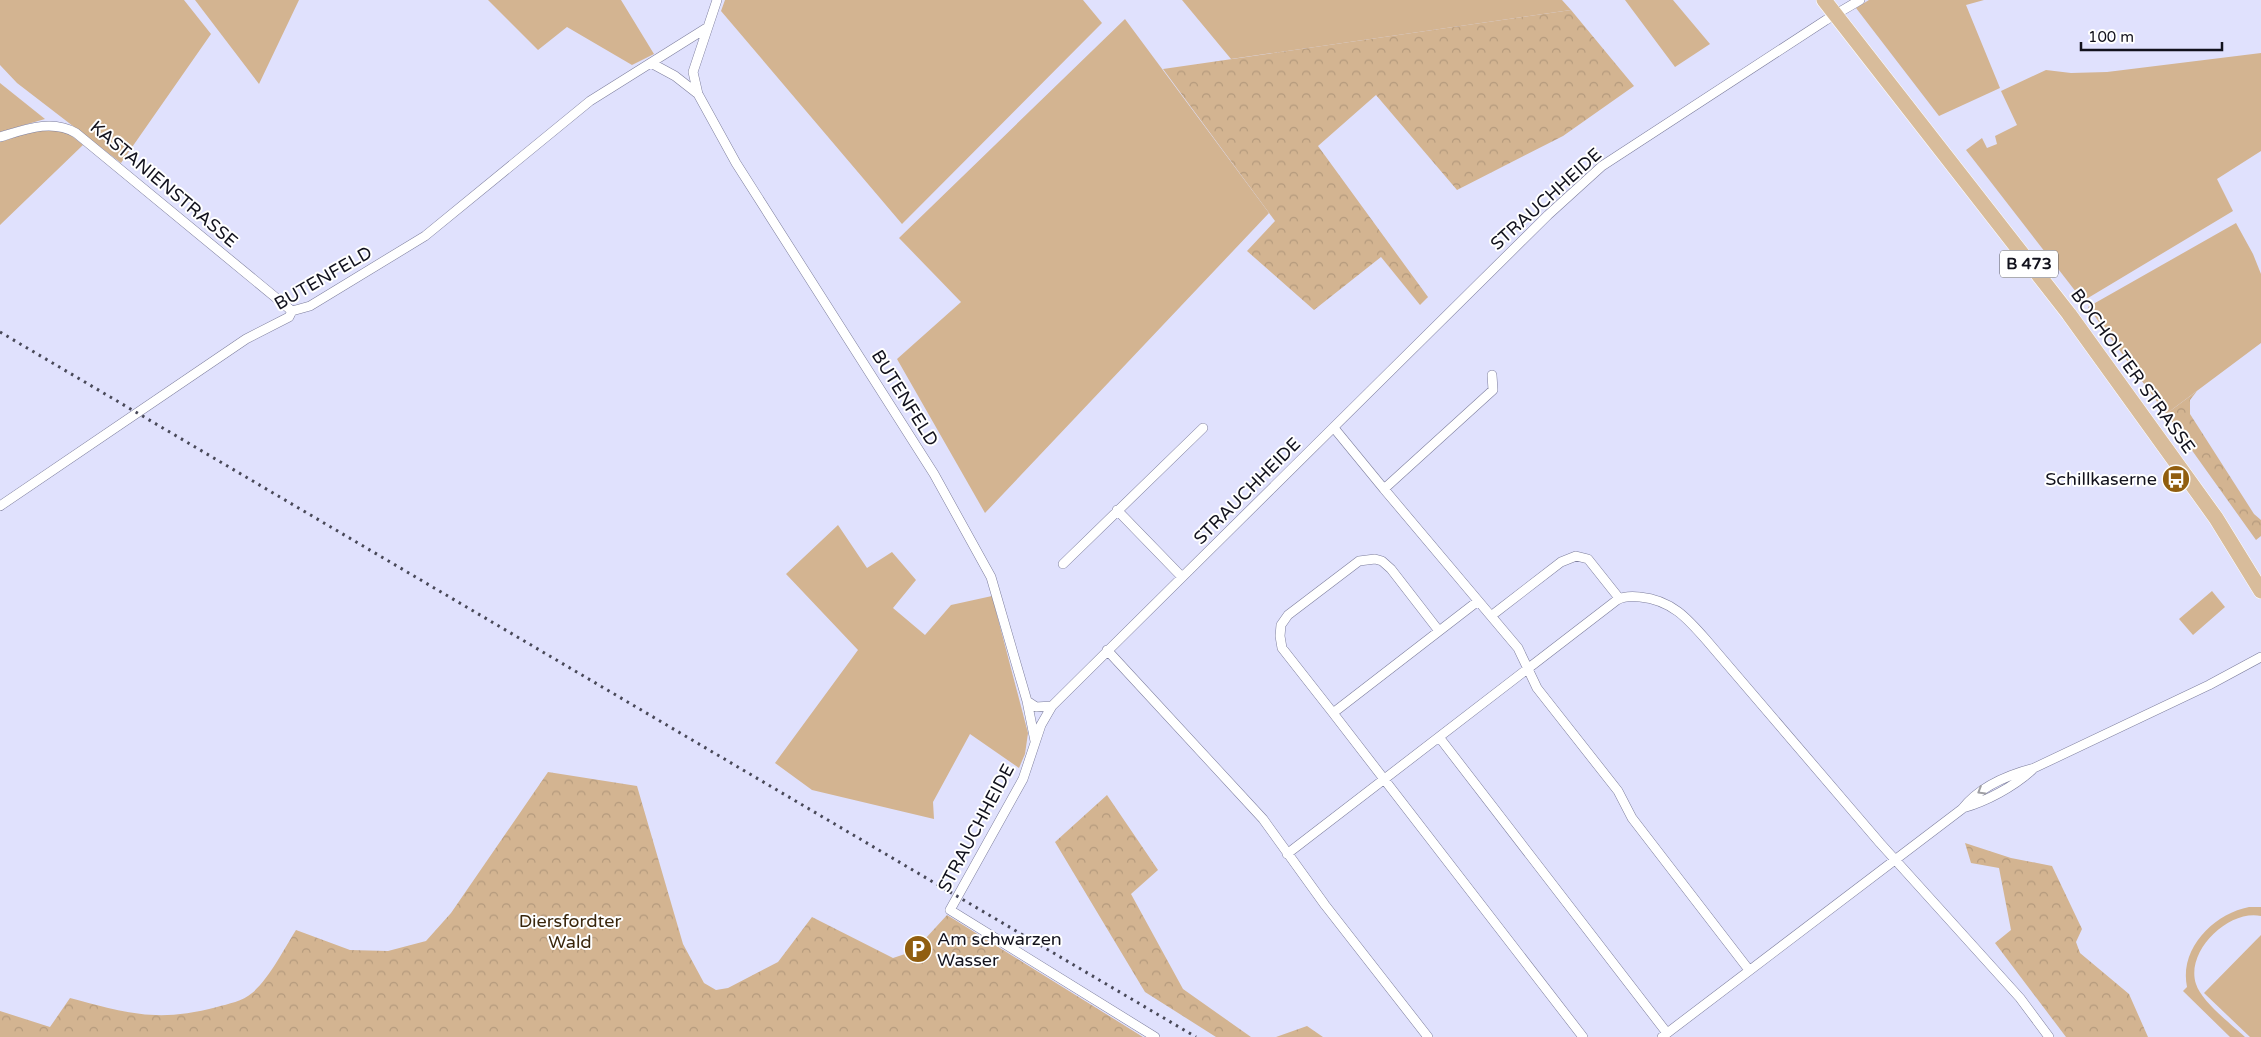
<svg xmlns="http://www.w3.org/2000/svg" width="2261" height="1037" font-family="'Varela Round',sans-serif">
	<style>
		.grass { fill: #d3b491 }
		.forest { fill: url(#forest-crowns) }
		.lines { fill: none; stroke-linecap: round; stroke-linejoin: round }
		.street-casing { stroke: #7d7e9d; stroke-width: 10 }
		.primary-casing { stroke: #fff; stroke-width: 16 }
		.street { stroke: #fff; stroke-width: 9 }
		.primary { stroke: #d8bc9b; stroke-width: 15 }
		.rail { stroke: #484858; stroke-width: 3; stroke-dasharray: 2.5 5; stroke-linecap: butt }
		.oneway { stroke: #a0a0a5 }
		.labels { text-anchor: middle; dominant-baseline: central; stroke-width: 4; stroke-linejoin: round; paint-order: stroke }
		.shield { fill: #fff; stroke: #595961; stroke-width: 1 }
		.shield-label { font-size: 16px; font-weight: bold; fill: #12121d }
		.street-label { font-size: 18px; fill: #12121d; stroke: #fff }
		.poi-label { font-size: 18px; fill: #12121d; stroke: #fff; text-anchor: end }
		.park-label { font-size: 18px; fill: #39260c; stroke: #fff }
	</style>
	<defs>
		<pattern id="forest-crowns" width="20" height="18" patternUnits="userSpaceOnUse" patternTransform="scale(1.25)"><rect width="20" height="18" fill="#d3b491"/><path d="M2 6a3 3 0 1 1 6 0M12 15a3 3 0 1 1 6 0" fill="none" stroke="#b49a7d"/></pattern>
	</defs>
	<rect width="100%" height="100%" fill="#e0e1fd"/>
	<path class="grass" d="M0 0H184L211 34 121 163 17 83 0 65Z
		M195 0H299L259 84Z
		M488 0H621L654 54 632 65 567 27 538 50Z
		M725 0H1083L1102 23 902 224 721 11Z
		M1182 0H1562L1571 10 1231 59Z
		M1625 0H1673L1710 44 1675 67Z
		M1869 0H1984L1966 5 2000 88 1939 116 1856 8Z
		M1125 19 1269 213 985 513 897 359 961 302 899 238Z
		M2261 53V151L2217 179 2233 211 2083 301 1966 150 1982 138 1987 148 1997 144 1995 136 2017 125 2001 91 2046 70 2071 73 2107 72Z
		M0 83 45 119 0 132Z
		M53 129 68 133 83 145 0 225V142L34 131Z
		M2236 223 2253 254 2261 274V343L2166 414 2088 307Z
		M838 525 867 568 892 552 916 580 893 608 925 635 951 605 992 596 1028 733 1025 754 1019 768 970 734 933 802 934 819 812 790 775 763 858 650 786 574Z
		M2212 591 2225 607 2193 635 2179 619Z
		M2249 907H2261V916C2229 909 2185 951 2196 984 2201 1001 2231 1024 2245 1037H2230L2183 991 2187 987C2179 948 2214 914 2249 907Z
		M2261 935V1037H2250L2204 993Z"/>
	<path class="forest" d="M1571 10 1634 86 1563 136 1457 190 1376 95 1318 146 1428 297 1420 305 1381 257 1314 310 1247 251 1275 221 1163 69Z
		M2197 391 2190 400V414L2254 514 2261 520V536L2256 540 2166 414Z
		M548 772 637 786 683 944 704 983 716 990 728 988 778 962 812 917 893 958 914 951 947 915 1143 1037H0V1011L50 1027 70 998C127 1013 157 1023 217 1007 228 1004 243 1001 252 993 269 979 284 949 296 930L350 950 388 951 426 941 451 913Z
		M1107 795 1158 870 1131 894 1183 989 1251 1037H1216L1145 992 1055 842Z
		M1965 843 2011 858 2052 866 2082 929 2076 942 2080 953 2129 994 2148 1037H2066L1995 943 2011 930 1999 868 1971 863Z
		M1307 1026 1323 1037H1276Z"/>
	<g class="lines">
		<defs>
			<path id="street" d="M717 0 693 72 698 94 736 163 934 474 991 577 1027 701 1035 741
				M651 63 675 76 698 94
				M0 137C26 129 52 119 76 133L292 311
				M1334 428 1384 489 1493 390 1492 375
				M1384 489 1491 616
				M0 506 246 339 289 317 292 311 310 306 425 236 590 101 708 27
				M1117 510 1182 577
				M1063 564 1203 428
				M1619 598 1588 559 1576 556 1561 562 1491 616 1518 648 1537 688 1618 791 1632 818 1749 970
				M1478 601 1333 713 1583 1037
				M1107 650 1263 819 1325 905 1428 1037
				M1027 701 1036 707 1052 706
				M1333 713 1282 648 1280 636 1281 625 1288 615 1359 561 1375 559 1382 561 1391 569 1439 631
				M1439 737 1667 1033
				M1963 808C1987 801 2013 787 2032 770
				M1287 854 1617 600C1624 596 1632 596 1640 597 1672 600 1688 619 1708 642L1880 843 2020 998 2049 1037
				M1155 1037 950 910 1023 779 1041 725 1052 706 1548 215 1602 166 1826 20 1860 0
				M1662 1037 1962 809C1979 787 2007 775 2034 768L2209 685 2261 657"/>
			<path id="primary" d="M1824 0 2069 314 2216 518 2261 591"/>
		</defs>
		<use href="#street" class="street-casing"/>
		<use href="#primary" class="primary-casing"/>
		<use href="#street" class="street"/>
		<use href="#primary" class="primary"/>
		<path class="rail" d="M0 332 1196 1037"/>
	</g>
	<defs><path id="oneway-chevron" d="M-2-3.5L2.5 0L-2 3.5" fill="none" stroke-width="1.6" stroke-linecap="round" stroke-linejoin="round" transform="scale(1.25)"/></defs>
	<use class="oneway" href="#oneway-chevron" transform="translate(1981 791) rotate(149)"/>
	<defs>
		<symbol id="bus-disc" viewBox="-11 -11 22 22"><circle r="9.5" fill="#915e0f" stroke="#fff"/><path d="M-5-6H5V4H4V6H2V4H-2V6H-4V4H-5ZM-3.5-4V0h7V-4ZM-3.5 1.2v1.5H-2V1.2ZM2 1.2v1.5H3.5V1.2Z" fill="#fff"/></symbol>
		<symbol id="parking-disc" viewBox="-11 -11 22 22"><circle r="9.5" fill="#915e0f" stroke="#fff"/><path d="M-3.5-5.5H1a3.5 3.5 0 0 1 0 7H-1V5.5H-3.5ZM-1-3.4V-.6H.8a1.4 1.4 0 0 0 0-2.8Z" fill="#fff"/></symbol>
	</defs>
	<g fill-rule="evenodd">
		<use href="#bus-disc" x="2160" y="463" width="32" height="32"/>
		<use href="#parking-disc" x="902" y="933" width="32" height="32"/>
	</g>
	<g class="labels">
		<rect class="shield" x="2000" y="250.5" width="58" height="27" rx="4"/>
		<g class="shield-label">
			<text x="2029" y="264">B 473</text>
		</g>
		<g class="street-label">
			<text transform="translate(164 184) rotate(40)">KASTANIENSTRASSE</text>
			<text transform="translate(1546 199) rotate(-42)">STRAUCHHEIDE</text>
			<text transform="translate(323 278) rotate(-30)">BUTENFELD</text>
			<text transform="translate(2133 371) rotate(54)">BOCHOLTER STRASSE</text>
			<text transform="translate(905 398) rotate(58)">BUTENFELD</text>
			<text transform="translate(1247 491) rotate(-45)">STRAUCHHEIDE</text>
			<text transform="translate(976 828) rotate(-62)">STRAUCHHEIDE</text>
		</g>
		<g class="poi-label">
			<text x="2157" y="479">Schillkaserne</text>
			<text x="937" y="939" text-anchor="start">Am schwarzen<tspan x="937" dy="21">Wasser</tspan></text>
		</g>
		<g class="park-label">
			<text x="570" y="921">Diersfordter<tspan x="570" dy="21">Wald</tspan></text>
		</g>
	</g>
	<path d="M2081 42v8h141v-8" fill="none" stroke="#12121d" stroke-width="2.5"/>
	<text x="2088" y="42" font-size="15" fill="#12121d" stroke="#ffffff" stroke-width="4" paint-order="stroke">100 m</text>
</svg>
